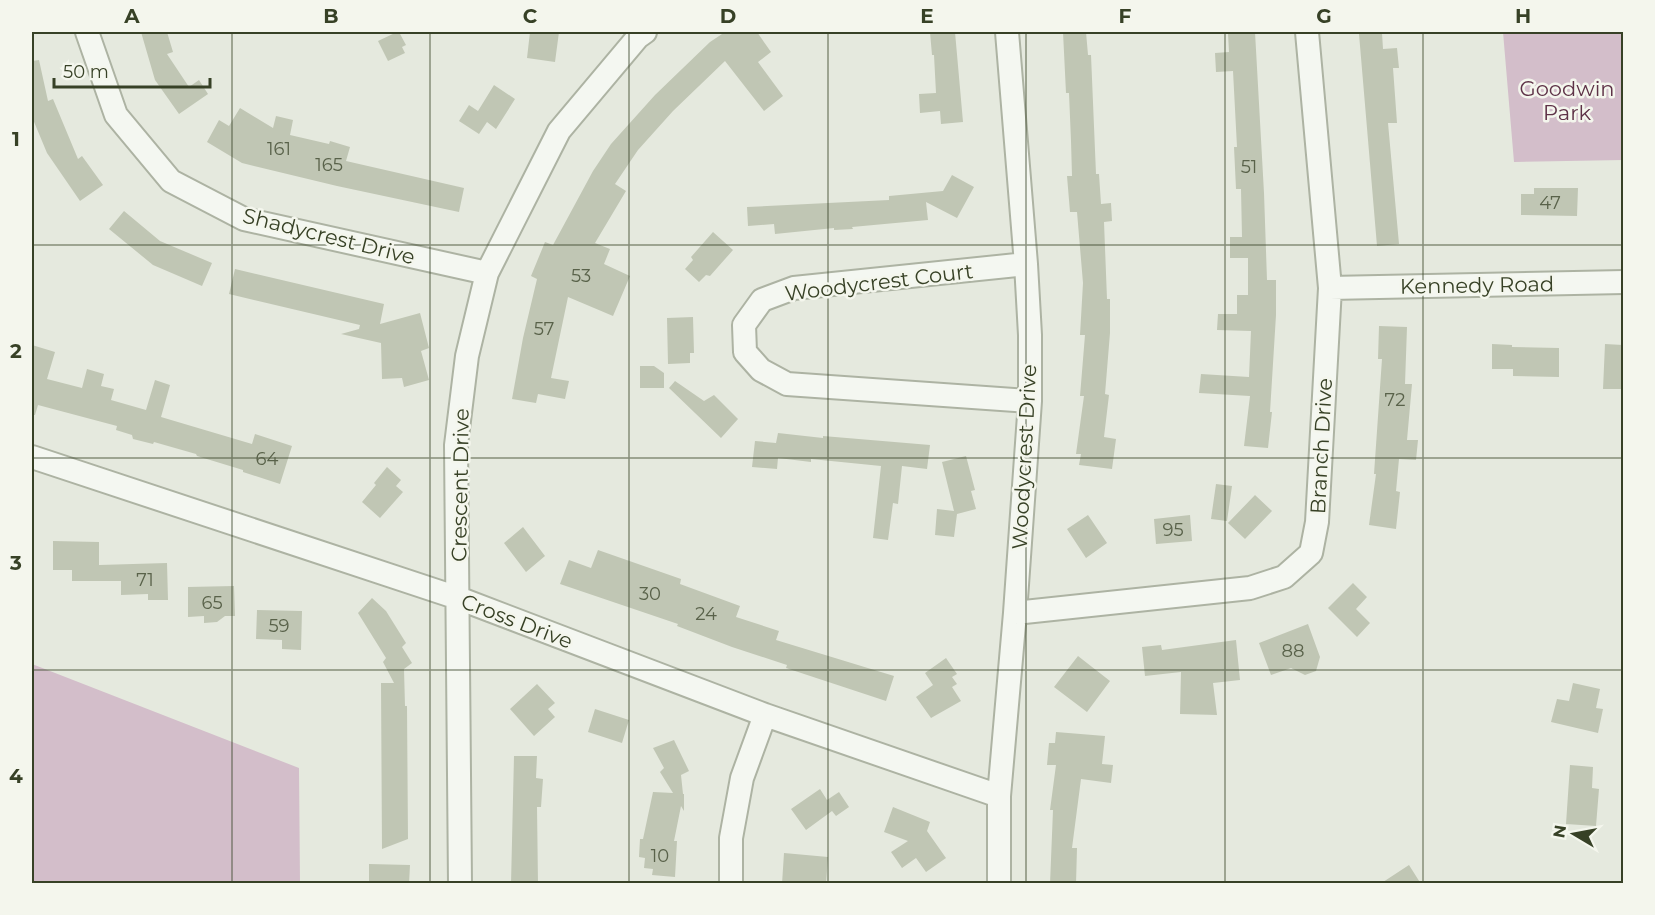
<svg xmlns="http://www.w3.org/2000/svg" width="1655" height="915" font-family="Montserrat,sans-serif">
	<style>
		.green { fill: #d3beca }
		.building { fill: #c0c6b4 }
		.lines { fill: none; stroke-linecap: round; stroke-linejoin: round }
		.minor-casing { stroke: #adb3a3; stroke-width: 26 }
		.minor { stroke: #f4f7f1; stroke-width: 22 }
		.grid { fill: none; stroke: #374126; stroke-width: 1.5; stroke-opacity: 0.55 }
		.labels { text-anchor: middle; dominant-baseline: central; stroke-width: 5; stroke-linejoin: round; paint-order: stroke }
		.number-label { font-size: 18px; fill: #59624a }
		.park-label { font-size: 21px; fill: #5e3247; stroke: #f4f6ed }
		.street-label { font-size: 21px; fill: #374126; stroke: #f4f6ed }
		.neatline { fill: none; stroke: #374126; stroke-width: 2 }
		.grid-label { font-size: 20px; text-anchor: middle; font-weight: bold; fill: #374126 }
	</style>
	<rect width="100%" height="100%" fill="#e5e9de"/>
	<path class="green" d="M1503 32H1623V160L1514 162Z
		M32 664 299 768 300 883H32Z"/>
	<path class="building" d="M141 32H167L173 52 167 54 189 87 199 80 208 94 179 114 155 80Z
		M397 32H399L406 45 402 47 405 53 388 61 378 41Z
		M530 32H559L555 62 527 58Z
		M725 32H757L771 52 758 62 783 96 764 111 725 61 673 111 638 150 615 184 626 191 595 243 610 249 604 264 630 276 613 316 568 297 551 378 569 381 565 399 538 394 536 403 512 399 523 338 537 279 531 276 545 242 553 245 593 171 611 144 655 95 710 42Z
		M930 32H955L963 122 941 124 940 111 920 113 919 94 936 93 934 55H932Z
		M1063 32H1086L1088 55H1091L1096 174H1099L1101 204 1111 203 1112 221 1104 222 1107 299H1110V333L1105 394 1109 395 1104 437 1116 439 1112 469 1079 465 1081 454H1076L1084 396H1080L1085 335H1080L1083 283 1077 212H1070L1067 176H1072L1071 141 1069 93H1066Z
		M1255 32 1264 193 1267 280H1276V315L1270 412H1272L1268 448 1244 446 1250 396 1199 393 1201 374 1249 377 1251 331 1217 330 1218 314H1237V295H1248V258H1230V237H1242L1241 189H1236L1234 147H1237L1233 71 1216 72 1215 53 1229 52 1228 33Z
		M1382 33 1383 49 1397 48 1399 68H1393L1397 123H1388L1399 244 1377 246 1359 34Z
		M39 60 48 101 53 99 78 159 82 156 103 185 80 201 47 153 32 117V61Z
		M494 85 515 99 496 129 487 122 479 134 459 121 469 105 478 111Z
		M240 108 273 128 276 116 293 120 290 135 329 144 330 141 350 147 346 161 464 188 459 212 337 186 242 163 207 142 219 120 229 126Z
		M952 175 974 187 957 218 926 202 928 220 852 227 853 229 834 230V228L775 234 774 224 748 226 747 207 889 200V196L943 191Z
		M1534 188H1578L1577 216 1521 215V194H1534Z
		M124 211 160 241 212 263 202 286 153 265 109 229Z
		M713 232 733 250 710 276 706 275 699 282 685 269 693 260 691 257Z
		M235 269 384 304 380 324 420 313 429 348 421 351 429 380 404 387 402 378 382 379 381 343 341 334 359 329 360 325 229 294Z
		M693 317 694 353H690V363L668 364 667 318Z
		M1379 326 1407 327 1405 384H1412L1407 440H1418L1416 460 1399 459 1396 491 1400 492 1396 529 1369 525 1376 474H1374L1382 359H1378Z
		M1492 344 1512 345V347L1559 348V377L1513 376V369H1492Z
		M1605 344 1623 345V389H1603Z
		M32 345 55 352 47 379 82 388 87 369 104 374 101 386 114 389 111 400 146 410 155 380 170 385 161 417 252 444 255 434 292 446 280 484 243 472V470L197 456 196 454 154 442 153 444 133 439 132 435 116 430 117 426 38 405 35 415H32Z
		M640 366H654L664 373V388H640Z
		M675 381 704 401 714 395 738 419 721 438 669 388Z
		M778 433 823 438V436L930 445 927 469 902 466 898 504 893 503 888 540 873 538 881 466 811 459V462L778 458 777 469 752 467 755 441 776 443Z
		M966 456 975 490 971 491 976 509 957 514 954 537 935 535 937 509 954 511 942 462Z
		M387 467 401 480 396 486 403 492 380 518 362 502 376 485 374 483Z
		M1216 484 1232 486 1227 521 1211 519Z
		M1255 495 1272 511 1245 539 1228 523Z
		M1088 515 1107 543 1086 558 1067 529Z
		M1190 515 1192 541 1156 544 1154 519Z
		M523 527 545 556 526 572 504 543Z
		M53 541 99 542V565L167 563 168 600H148V594L121 595V581H72V570H53Z
		M598 550 681 579 680 584 740 606 736 617 779 631 776 640 894 676 886 701 786 668 787 665 732 647 677 626 678 624 560 584 569 560 591 568Z
		M1353 583 1367 597 1356 609 1370 623 1357 637 1328 608Z
		M234 586 235 616H225L217 622 204 623V616L188 617V587Z
		M372 598 386 611 406 643 402 647 412 663 404 669 405 706H407L408 839 382 849 381 683H394L383 662 386 658 358 613Z
		M257 610 302 611 301 650 282 649V640L256 639Z
		M1308 624 1320 657 1316 671 1305 675 1291 668 1271 675 1259 643Z
		M1236 640 1240 680 1213 683 1217 715 1180 714 1181 672 1145 676 1142 647 1161 645 1162 650Z
		M1078 656 1110 681 1087 712 1054 687Z
		M946 658 957 674 952 677 957 684 952 687 961 701 931 718 916 697 933 685 925 673Z
		M1573 683 1600 689 1596 708 1603 709 1598 733 1551 722 1557 699 1569 701Z
		M537 684 555 703 548 709 555 717 534 736 510 709Z
		M595 709 629 720 622 743 588 732Z
		M1056 732 1105 736 1102 764 1113 765 1111 783 1081 779 1072 848H1077L1076 884H1050L1053 810H1050L1056 765H1047L1049 743H1055Z
		M674 740 689 771 681 775 683 794H684V811L681 806 674 841H677L675 877 652 875 653 869 644 868 645 858 639 857 640 839H643L653 792 673 793 660 772 664 768 653 748Z
		M514 756H537L536 778 543 779 541 807H537L538 884H511Z
		M1570 765 1593 767 1592 788 1599 789 1596 826 1566 824Z
		M820 789 827 800 839 792 849 807 836 816 832 811 806 830 791 809Z
		M893 807 930 822 927 831 946 858 926 872 916 858 902 868 891 852 908 841 884 832Z
		M784 853 828 857 826 884H782Z
		M369 864 410 865 409 884H369Z
		M1409 865 1421 884H1380Z"/>
	<g class="lines">
		<defs>
			<path id="minor" d="M87 32 116 115 171 181 244 219 487 273
				M1026 264 794 288 762 300 744 325 745 352 761 370 787 384 1030 401
				M1330 288 1624 282
				M32 457 458 598 765 715 999 796
				M1015 613 1250 588 1284 577 1311 553 1317 522 1330 288 1307 32
				M460 884 456 445 467 356 487 273 559 131 638 37 645 32
				M731 884V838L742 778 765 715
				M999 884V796L1015 613 1030 401V335L1026 264 1007 32"/>
		</defs>
		<use href="#minor" class="minor-casing"/>
		<use href="#minor" class="minor"/>
	</g>
	<path class="grid" d="M232 32V884M430 32V884M629 32V884M828 32V884M1026 32V884M1225 32V884M1423 32V884M32 245H1624M32 458H1624M32 670H1624"/>
	<g class="labels">
		<g class="number-label">
			<text x="279" y="149">161</text>
			<text x="329" y="165">165</text>
			<text x="1249" y="167">51</text>
			<text x="1550" y="203">47</text>
			<text x="581" y="276">53</text>
			<text x="544" y="329">57</text>
			<text x="1395" y="400">72</text>
			<text x="267" y="459">64</text>
			<text x="1173" y="530">95</text>
			<text x="145" y="580">71</text>
			<text x="650" y="594">30</text>
			<text x="212" y="603">65</text>
			<text x="706" y="614">24</text>
			<text x="279" y="626">59</text>
			<text x="1293" y="651">88</text>
			<text x="660" y="856">10</text>
		</g>
		<g class="park-label">
			<text x="1567" y="88">Goodwin<tspan x="1567" dy="24">Park</tspan></text>
		</g>
		<g class="street-label">
			<text transform="translate(329 236) rotate(14)">Shadycrest Drive</text>
			<text transform="translate(879 282) rotate(-7)">Woodycrest Court</text>
			<text transform="translate(1477 285) rotate(-1)">Kennedy Road</text>
			<text transform="translate(1321 446) rotate(-87)">Branch Drive</text>
			<text transform="translate(1024 457) rotate(-87)">Woodycrest Drive</text>
			<text transform="translate(460 485) rotate(-89)">Crescent Drive</text>
			<text transform="translate(517 621) rotate(21)">Cross Drive</text>
		</g>
	</g>
	<rect width="1655" height="915" fill="none" stroke="#f4f6ed" stroke-width="66"/>
	<g transform="translate(1574 834) rotate(280)" stroke="#f4f6ed" stroke-width="4.5" paint-order="stroke">
	<path d="M0-4.5L10 22L0 15L-10 22Z" fill="#374126"/>
	<text y="-9" font-size="16" font-weight="bold" text-anchor="middle" fill="#374126">N</text>
	</g>
	<path d="M54 78v9h156v-9" fill="none" stroke="#374126" stroke-width="3"/>
	<text x="63" y="78" font-size="18" fill="#374126" stroke="#f4f6ed" stroke-width="4.5" paint-order="stroke">50 m</text>
	<rect x="33" y="33" width="1589" height="849" class="neatline"/>
	<g class="grid-label">
		<text x="132" y="23">A</text>
		<text x="331" y="23">B</text>
		<text x="530" y="23">C</text>
		<text x="728" y="23">D</text>
		<text x="927" y="23">E</text>
		<text x="1125" y="23">F</text>
		<text x="1324" y="23">G</text>
		<text x="1523" y="23">H</text>
		<text x="16" y="146">1</text>
		<text x="16" y="358">2</text>
		<text x="16" y="570">3</text>
		<text x="16" y="783">4</text>
	</g>
</svg>
